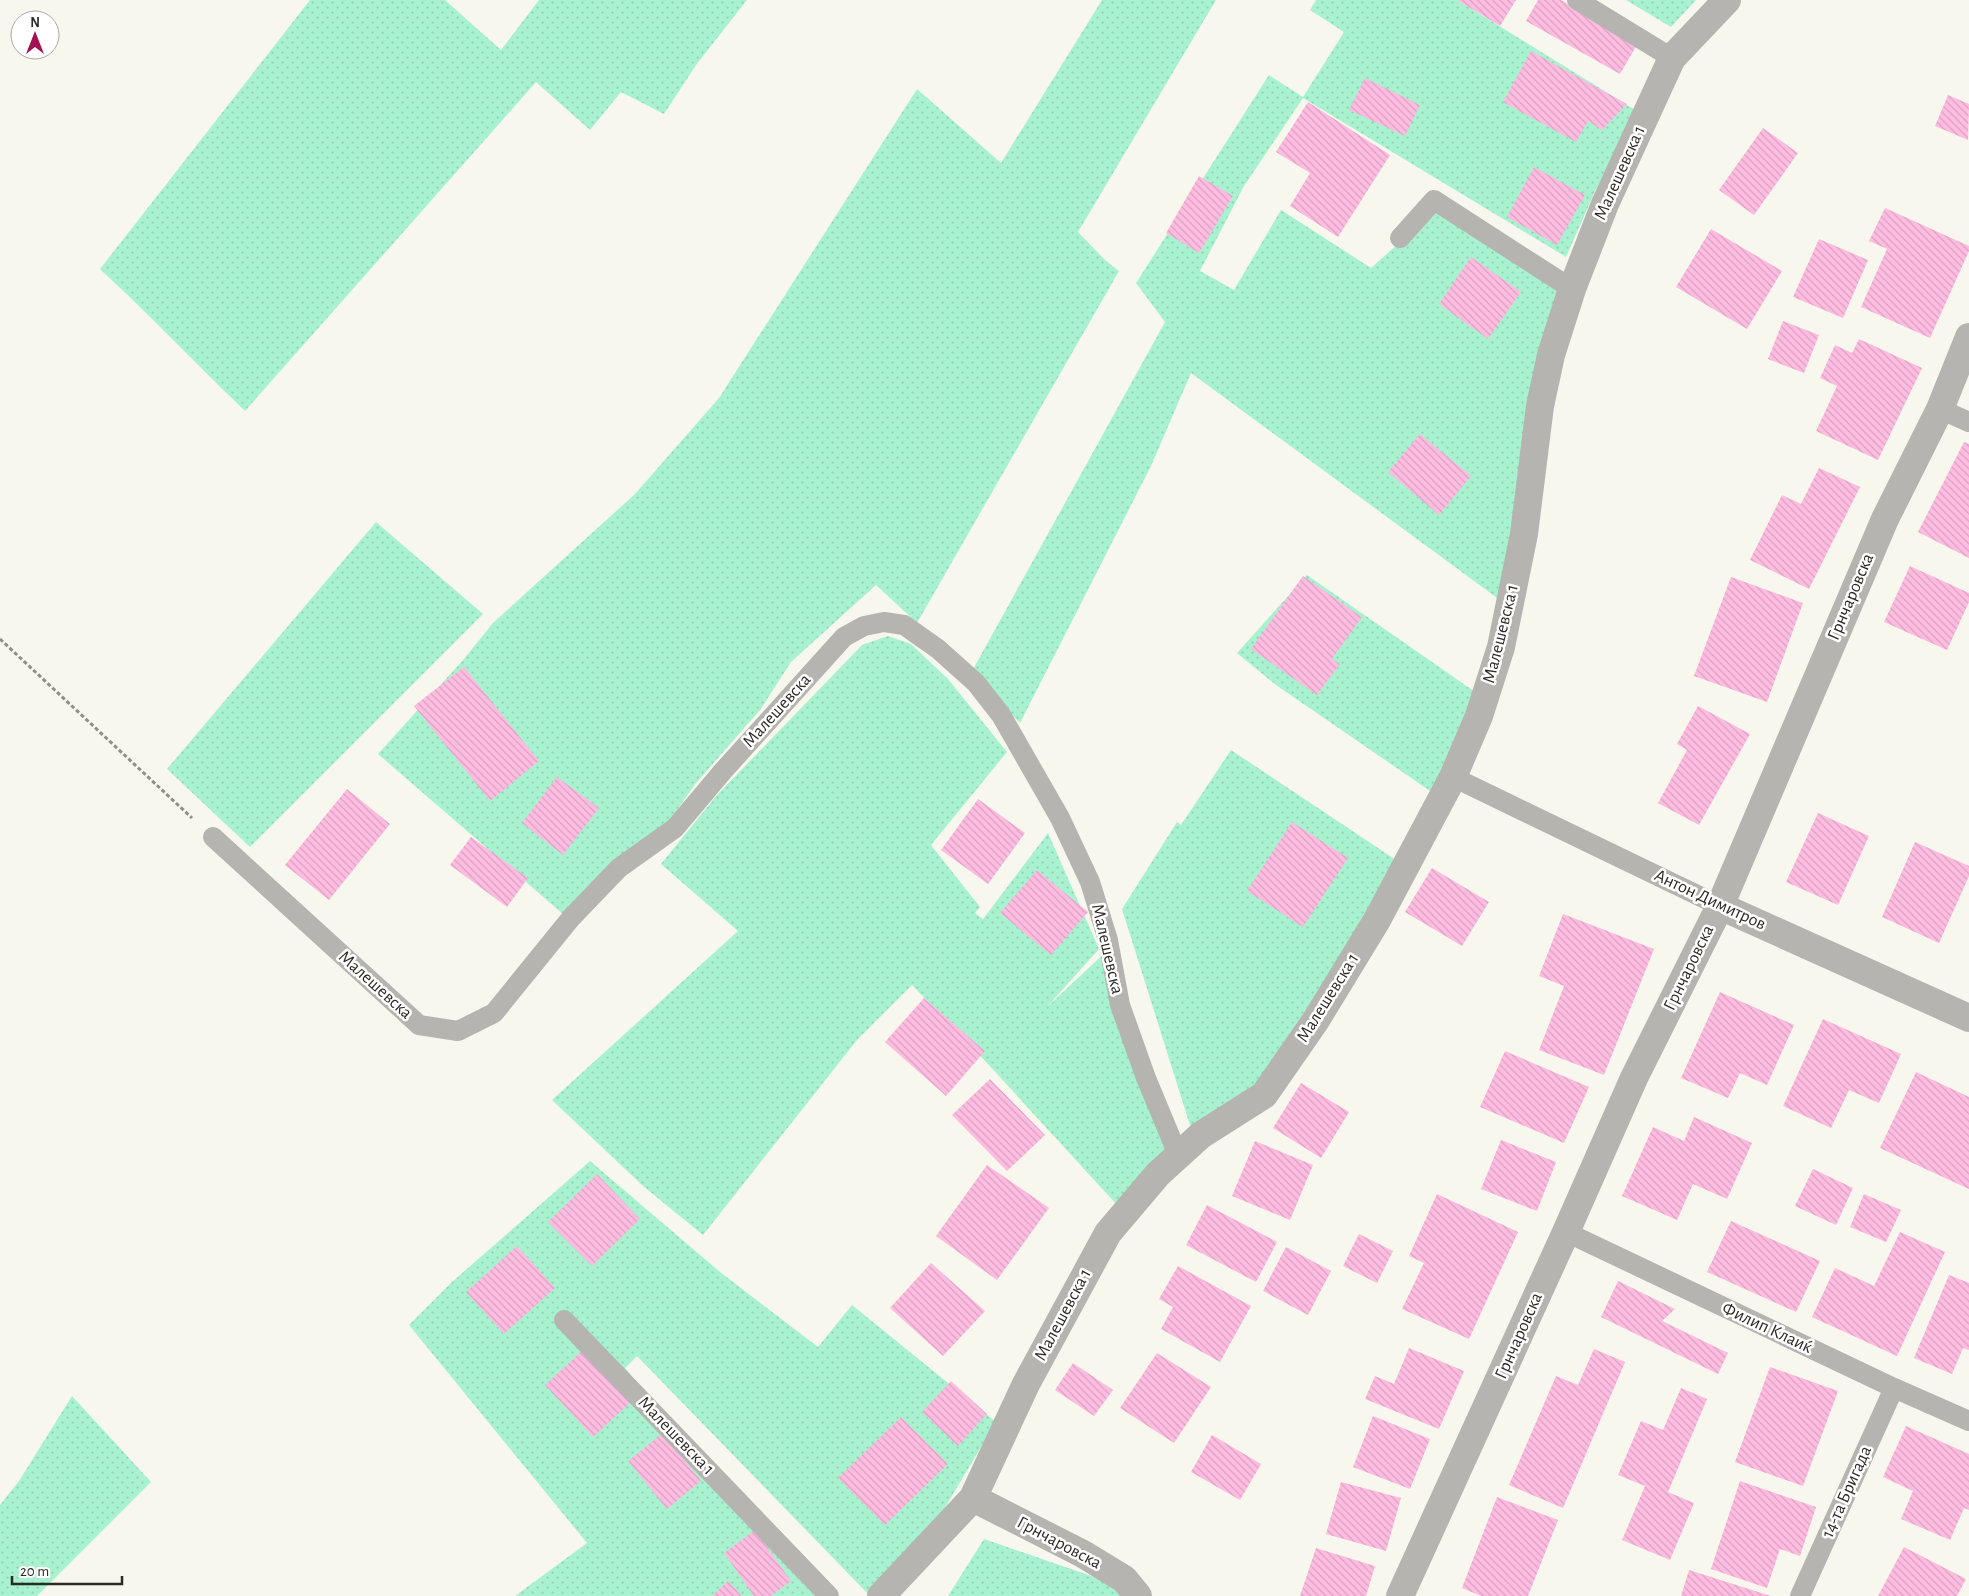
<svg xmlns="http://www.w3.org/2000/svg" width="1969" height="1596" font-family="'Alegreya Sans',sans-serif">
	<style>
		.grass { fill: url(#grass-dots) }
		.building { fill: url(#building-back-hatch) }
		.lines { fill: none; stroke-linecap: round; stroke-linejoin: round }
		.path { stroke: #8f8e88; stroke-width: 3; stroke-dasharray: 4 2.5; stroke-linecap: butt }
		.lane { stroke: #b5b4b1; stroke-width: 20 }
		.street { stroke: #b5b4b1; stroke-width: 28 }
		.labels { text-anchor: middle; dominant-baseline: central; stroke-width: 5; stroke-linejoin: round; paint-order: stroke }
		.street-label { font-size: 18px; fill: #2a2926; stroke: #fff }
	</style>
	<defs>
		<pattern id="grass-dots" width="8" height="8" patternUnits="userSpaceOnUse" patternTransform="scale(1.25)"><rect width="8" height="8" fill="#a9f2cf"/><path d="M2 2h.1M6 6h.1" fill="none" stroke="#92d0b2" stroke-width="1.8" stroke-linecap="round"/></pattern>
		<pattern id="building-back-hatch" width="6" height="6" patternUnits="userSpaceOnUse" patternTransform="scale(1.25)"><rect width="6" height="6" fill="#febce1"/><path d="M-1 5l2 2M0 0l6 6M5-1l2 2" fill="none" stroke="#daa2c1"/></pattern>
	</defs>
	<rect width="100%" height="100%" fill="#f8f7ee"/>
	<path class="grass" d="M310 0H445L501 50 539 0H747L696 65 664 114 621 92 590 130 536 82 245 411C196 364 150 315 100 269Z
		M1102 0H1216L1078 232 1105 260 1119 271 917 623 876 585 791 662 760 710 696 783 650 848 571 921 378 754 463 660 493 623 635 494 719 398 917 89 1001 163Z
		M1316 0H1457L1640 113 1596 189 1566 257 1303 98 1244 186 1200 271 1234 290 1281 210 1371 268 1439 207 1564 283 1504 603 1191 373 1151 466 1020 723 971 673 1165 322 1136 283 1269 75 1303 97 1344 32 1310 10Z
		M1626 0H1696L1671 27Z
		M376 522 483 614 250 847 167 769Z
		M1307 575 1478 694 1433 793 1276 685 1237 653Z
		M888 636 911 644 948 679 1007 752 931 845 980 907 975 913 983 919 1048 833 1099 949 1047 1007 1109 949 1177 1147 1117 1205 987 1063 912 985 857 1040 703 1235 643 1186 552 1100 738 931 661 864 717 795 862 645Z
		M1231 750 1399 862 1334 979 1251 1092 1194 1138 1122 909 1177 822 1181 825Z
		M590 1161 720 1272 818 1347 852 1305 996 1422 919 1551 870 1596 637 1356 625 1368 655 1404 836 1596H515L587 1543 409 1325 452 1282Z
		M72 1396 151 1482 37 1596H0V1505L19 1481Z
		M984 1539 1109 1582 1121 1596H948Z"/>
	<path class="building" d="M1457 0H1516L1500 26Z
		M1538 0H1561L1638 43 1620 74 1526 21Z
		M1531 51 1627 104 1602 130 1588 121 1576 142 1503 102Z
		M1365 78 1420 105 1405 136 1349 110Z
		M1948 95 1969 104 1968 140 1935 126Z
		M1308 102 1390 155 1338 237 1290 206 1310 173 1276 152Z
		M1763 128 1798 153 1754 215 1719 190Z
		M1534 167 1585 195 1557 245 1507 217Z
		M1199 176 1233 196 1199 253 1166 233Z
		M1885 208 1969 246V251L1930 338 1861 307 1887 249 1869 241Z
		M1711 229 1782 271 1747 329 1676 287Z
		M1819 239 1868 260 1843 318 1793 297Z
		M1471 257 1521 292 1488 339 1439 304Z
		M1783 321 1819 335 1804 373 1768 359Z
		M1859 339 1922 368 1878 460 1816 431 1837 386 1820 378 1835 345 1852 353Z
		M1420 434 1471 476 1439 515 1388 472Z
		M1964 442 1969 444V558L1918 532Z
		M1819 468 1860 487 1809 589 1750 560 1782 495 1801 504Z
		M1910 566 1969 593V602L1947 650 1884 622Z
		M1303 576 1362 617 1332 659 1340 664 1317 695 1251 649Z
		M1731 577 1803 603 1767 702 1694 676Z
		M464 667 539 761 490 801 414 706Z
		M1698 706 1750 734 1699 825 1658 803 1687 750 1677 744Z
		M557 777 599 808 563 855 522 823Z
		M347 789 390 824 329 900 285 865Z
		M978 799 1025 833 988 884 941 850Z
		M1818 813 1869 836 1838 905 1786 882Z
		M1292 822 1348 858 1303 927 1247 891Z
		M471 837 528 878 507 907 450 865Z
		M1915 842 1969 866V876L1939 943 1882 917Z
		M1432 868 1489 902 1462 946 1405 912Z
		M1037 870 1088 912 1051 955 1000 913Z
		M1563 914 1654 949 1604 1075 1539 1050 1564 986 1539 976Z
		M1720 992 1794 1025 1767 1085 1740 1073 1728 1098 1681 1078Z
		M924 998 985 1051 946 1096 885 1042Z
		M1823 1019 1901 1054 1879 1103 1849 1090 1831 1128 1783 1106Z
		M1505 1051 1589 1087 1564 1143 1480 1107Z
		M1916 1072 1969 1097V1189L1880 1148Z
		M990 1079 1045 1135 1007 1171 952 1115Z
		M1301 1083 1349 1112 1321 1158 1273 1128Z
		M1694 1117 1752 1143 1727 1199 1693 1184 1677 1220 1622 1196 1653 1127 1684 1141Z
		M1501 1140 1556 1162 1537 1211 1481 1189Z
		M1255 1141 1313 1165 1290 1220 1232 1196Z
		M987 1165 1049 1208 997 1280 936 1236Z
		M1813 1169 1853 1188 1836 1225 1795 1206Z
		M597 1174 640 1219 592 1266 548 1222Z
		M1437 1194 1518 1232 1469 1339 1402 1309 1424 1263 1409 1256Z
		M1864 1194 1901 1210 1886 1242 1850 1227Z
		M1207 1205 1277 1242 1256 1282 1186 1245Z
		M1731 1221 1820 1261 1796 1312 1707 1272Z
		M1900 1232 1945 1252 1897 1356 1812 1317 1835 1268 1874 1286Z
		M1359 1234 1393 1251 1377 1283 1343 1266Z
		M517 1246 555 1288 504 1334 466 1292Z
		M1286 1247 1331 1271 1308 1315 1263 1291Z
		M931 1263 985 1311 943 1356 890 1308Z
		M1178 1266 1251 1306 1220 1362 1161 1329 1173 1307 1159 1299Z
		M1949 1275 1969 1283V1350L1963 1348 1952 1374 1914 1358Z
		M1618 1281 1675 1309 1662 1321 1728 1353 1718 1374 1601 1317Z
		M1409 1348 1464 1371 1439 1429 1365 1399 1375 1376 1394 1384Z
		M1594 1349 1625 1362 1563 1508 1509 1485 1556 1376 1578 1385Z
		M583 1350 631 1402 593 1437 545 1385Z
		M1157 1353 1211 1387 1174 1443 1120 1408Z
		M1073 1363 1113 1390 1094 1416 1055 1390Z
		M1770 1367 1838 1391 1803 1486 1735 1462Z
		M951 1381 987 1414 958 1446 922 1412Z
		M1681 1388 1707 1399 1668 1492 1694 1503 1670 1560 1622 1540 1645 1486 1618 1475 1641 1421 1663 1430Z
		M1373 1416 1430 1439 1410 1489 1353 1467Z
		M901 1417 948 1464 885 1525 838 1478Z
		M1906 1426 1969 1454V1510L1964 1508 1950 1540 1901 1519 1913 1491 1883 1477Z
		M663 1433 701 1481 667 1509 628 1461Z
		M1212 1435 1261 1464 1240 1500 1191 1472Z
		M1740 1481 1816 1507 1800 1556 1780 1549 1767 1588 1711 1569Z
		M1341 1482 1401 1498 1386 1551 1326 1534Z
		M1497 1497 1558 1520 1528 1596H1481L1462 1588Z
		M755 1530 791 1581 771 1596H754L724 1553Z
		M1904 1547 1966 1579 1957 1596H1878Z
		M1316 1548 1375 1566 1366 1596H1300Z
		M1689 1570 1771 1596H1681Z
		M728 1581 742 1596H712Z"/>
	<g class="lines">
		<path class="path" d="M0 639 192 818"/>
		<path class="lane" d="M1577 0 1672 58
			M1400 238 1434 200 1572 289
			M1940 409 1969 422
			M1453 777 1720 906
			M213 837 419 1025 458 1031 494 1013 571 918 619 868 675 828 723 771 844 637 864 626 884 622 904 625 938 649 976 683 1001 715 1060 818 1090 882 1108 940 1120 1005 1146 1078 1178 1155
			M1566 1232 1894 1388 1969 1421
			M564 1320 829 1596
			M1800 1596 1894 1388"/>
		<path class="street" d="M1720 906 1969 1018
			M973 1498 1083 1554 1124 1579 1138 1596
			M881 1596 973 1498 1026 1384 1108 1233 1158 1174 1201 1135 1264 1095 1316 1020 1377 920 1453 777 1479 716 1501 647 1524 534 1540 406 1551 355 1572 289 1605 204 1672 58 1727 0
			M1400 1596 1566 1232 1634 1078 1720 906 1885 519 1940 409 1969 337"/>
	</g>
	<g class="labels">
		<g class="street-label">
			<text transform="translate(1620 173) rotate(-66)">Малешевска 1</text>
			<text transform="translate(1851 597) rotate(-67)">Грнчаровска</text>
			<text transform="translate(1501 634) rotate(-76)">Малешевска 1</text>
			<text transform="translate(777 711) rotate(-48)">Малешевска</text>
			<text transform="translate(1710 900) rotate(25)">Антон Димитров</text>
			<text transform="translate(1107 949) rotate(77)">Малешевска</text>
			<text transform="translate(1689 968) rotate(-64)">Грнчаровска</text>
			<text transform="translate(375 985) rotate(42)">Малешевска</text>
			<text transform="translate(1328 998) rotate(-58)">Малешевска 1</text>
			<text transform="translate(1063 1315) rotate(-62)">Малешевска 1</text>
			<text transform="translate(1767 1328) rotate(25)">Филип Клаиќ</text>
			<text transform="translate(1519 1336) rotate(-66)">Грнчаровска</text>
			<text transform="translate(676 1436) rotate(46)">Малешевска 1</text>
			<text transform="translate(1847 1492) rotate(-66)">14-та Бригада</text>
			<text transform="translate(1059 1543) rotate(28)">Грнчаровска</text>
		</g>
	</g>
	<g transform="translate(35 35)"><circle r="24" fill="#ffffff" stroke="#aaa9a8"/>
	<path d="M0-4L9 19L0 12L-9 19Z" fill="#a41150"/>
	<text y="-8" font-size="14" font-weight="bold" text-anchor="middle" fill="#2a2926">N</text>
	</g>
	<path d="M12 1576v8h110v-8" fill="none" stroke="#2a2926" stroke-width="2.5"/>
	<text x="20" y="1576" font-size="15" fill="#2a2926" stroke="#ffffff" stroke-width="4" paint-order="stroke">20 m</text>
</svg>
